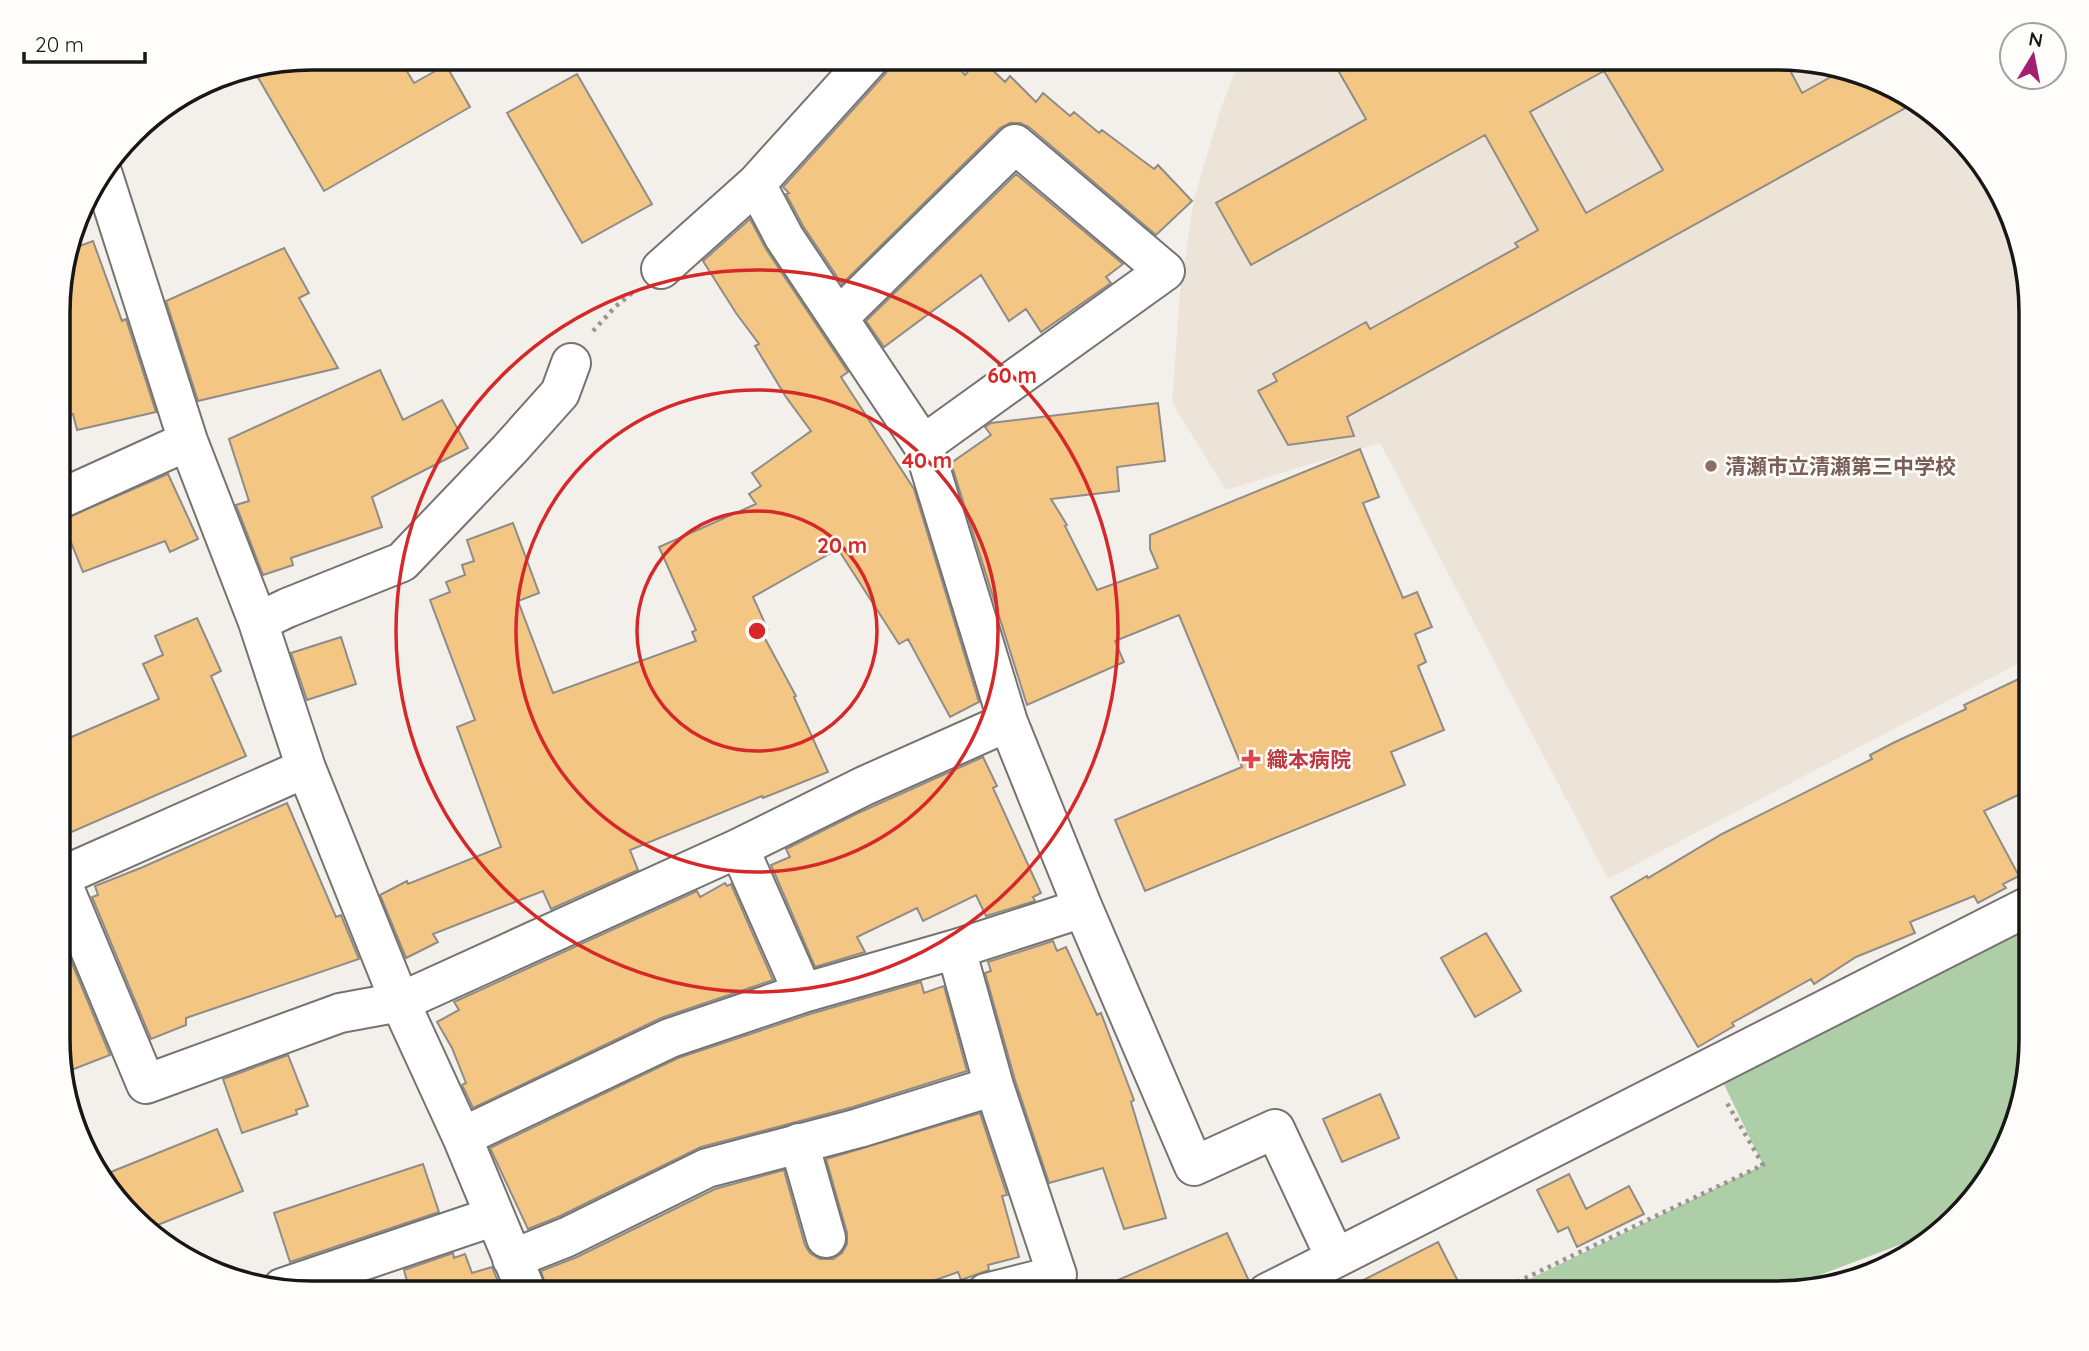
<svg xmlns="http://www.w3.org/2000/svg" width="2089" height="1351" font-family="Quicksand,'Noto Sans JP',sans-serif">
	<style>
		.built { fill: #ece4d9 }
		.green { fill: #aecea8 }
		.building { fill: #f3c683; stroke: #8f8c88; stroke-width: 2; fill-rule: evenodd }
		.lines { fill: none; stroke-linecap: round; stroke-linejoin: round }
		.minor-casing { stroke: #767370; stroke-width: 42 }
		.path { stroke: #989693; stroke-width: 4.5; stroke-dasharray: 3.5 5; stroke-linecap: butt }
		.minor { stroke: #fff; stroke-width: 38 }
		.ring { fill: none; stroke: #d62828; stroke-width: 3.5 }
		.education-dot { fill: #8d6e63; stroke: #fffdfc; stroke-width: 2.5 }
		.health-dot { fill: #e0444e; stroke: #fffdfc; stroke-width: 2.5 }
		.labels { text-anchor: middle; dominant-baseline: central; stroke-width: 5; stroke-linejoin: round; paint-order: stroke }
		.education-label { font-size: 21px; font-weight: bold; fill: #785e54; stroke: #fffdfc; text-anchor: start }
		.health-label { font-size: 21px; font-weight: bold; fill: #be3a42; stroke: #fffdfc; text-anchor: start }
		.rim { fill: none; stroke: #181716; stroke-width: 3.5 }
		.centre { fill: #d62828; stroke: #fffdfc; stroke-width: 3.5 }
		.ring-label { font-size: 21px; text-anchor: middle; font-weight: bold; fill: #d62828; stroke: #fffdfc; stroke-width: 5; stroke-linejoin: round; paint-order: stroke }
	</style>
	<rect width="100%" height="100%" fill="#f3f0ec"/>
	<path class="built" d="M1240 58H1777L1858 71 1918 101 1979 166 2004 208 2031 296V657L1608 879 1380 443 1226 490 1172 403 1180 293 1194 199 1221 108Z"/>
	<path class="green" d="M2031 917V1055L2018 1120 1988 1180 1931 1233 1772 1293H1501L1763 1165 1717 1070Z"/>
	<path class="building" d="M312 58H399L414 83 446 65 470 107 324 191 253 69Z
		M891 58H950L965 75 980 58 1005 82 1010 76 1036 102 1043 93 1070 116 1074 112 1099 133 1102 130 1154 169 1158 165 1192 201 1156 235 1029 127 1020 123H1010L1000 128 842 284 803 226 786 194 789 193 783 187 886 73Z
		M1331 58H1777L1784 59 1802 93 1845 69 1858 71 1918 101 1347 417 1354 436 1288 445 1258 391 1277 381 1273 374 1366 322 1370 329 1518 247 1515 243 1538 230 1485 135 1251 265 1216 203 1366 119ZM1604 71 1663 170 1586 213 1530 112Z
		M577 74 652 204 582 243 507 113Z
		M1016 174 1123 264 1106 277 1111 283 1041 332 1026 309 1009 321 981 275 884 347 866 321Z
		M750 219 766 249 848 372 841 377 914 489 979 702 950 717 908 639 899 644 838 549 753 597 768 630 762 633 796 696 794 697 828 772 763 798 762 796 630 850 638 870 551 909 543 891 433 934 438 942 406 958 380 895 407 881 408 884 501 847 457 727 475 720 430 600 450 592 446 582 465 575 462 565 474 561 467 540 513 523 539 593 518 601 553 693 696 641 692 632 696 630 659 547 756 504 749 494 761 486 752 473 811 431 786 397 755 346 759 344 736 313 703 261Z
		M93 241 122 321 126 319 156 412 77 430 73 414 60 417V279L69 250Z
		M284 248 309 293 299 298 338 368 198 401 166 301Z
		M380 370 403 420 442 400 468 448 372 497 382 527 291 558 293 565 263 575 236 505 249 501 229 439Z
		M1158 403 1165 461 1117 467 1119 491 1051 499 1067 525 1065 526 1097 590 1158 568 1150 549V535L1360 449 1379 497 1363 503 1374 530 1403 598 1417 592 1432 627 1415 634 1426 662 1418 666 1444 730 1391 752 1405 785 1145 891 1115 820 1242 767 1179 615 1115 641 1124 662 1027 705 951 463 991 435 985 427 991 423Z
		M168 474 198 539 170 552 165 541 83 572 62 520Z
		M197 618 221 671 211 676 246 756 60 837V742L159 699 143 664 163 655 155 636Z
		M341 637 356 684 307 700 291 653Z
		M2031 673V789L1984 811 2019 876 2003 884 2006 888 1978 903 1974 896 1910 922 1915 933 1856 957 1814 984 1811 979 1732 1023 1734 1026 1698 1047 1611 897 1647 876 1648 878 1722 834 1872 759 1870 755 1893 743 1966 709 1964 705Z
		M983 757 997 786 993 788 1041 893 1033 897 1035 901 986 916 976 895 923 921 917 908 857 937 865 952 815 967 771 865 790 857 786 849 856 814Z
		M287 803 336 917 341 915 359 959 186 1018V1025L151 1039 92 897 98 895 95 886 143 867Z
		M725 883 727 886 731 884 773 980 661 1018 473 1108 462 1085 466 1083 452 1048 437 1022 459 1010 454 1002 697 891 700 897Z
		M1486 933 1521 991 1475 1017 1441 958Z
		M1053 941 1057 951 1066 947 1097 1015 1101 1013 1134 1100 1131 1102 1166 1218 1124 1229 1103 1168 1049 1183 1015 1080 985 973 991 971 988 962Z
		M69 956 110 1055 61 1074 60 960Z
		M921 982 924 993 944 986 967 1071 853 1107 701 1147 558 1217 528 1229 490 1148 678 1058 810 1014Z
		M288 1055 308 1106 296 1110 297 1114 242 1133 223 1079Z
		M1380 1094 1399 1138 1342 1162 1323 1119Z
		M980 1113 1007 1195 1002 1196 1019 1257 988 1265 989 1270 961 1280 958 1272 899 1293H548L541 1271 577 1257 715 1189 784 1170 805 1245 810 1253 820 1259H833L842 1253 847 1244V1233L826 1159Z
		M217 1129 243 1191 150 1228 101 1176Z
		M423 1164 439 1212 290 1262 274 1213Z
		M1569 1174 1586 1209 1629 1186 1644 1214 1577 1247 1568 1227 1558 1232 1537 1190Z
		M1227 1233 1249 1281 1245 1293H1088Z
		M1438 1242 1464 1293H1338Z
		M453 1253 454 1258 465 1254 472 1273 492 1267 503 1293H410L404 1270Z"/>
	<g class="lines">
		<defs>
			<path id="minor" d="M103 175 188 441 258 622 306 768 400 1002 462 1137 527 1293
				M756 184 784 237 923 445 1008 722 1083 908 1194 1166 1275 1129 1335 1257
				M661 269 756 184 870 58
				M838 318 1015 144 1165 271 923 445
				M60 499 188 441
				M258 622 287 608 402 562 509 450 560 393 571 363
				M739 848 803 993
				M60 877 306 768
				M60 878 146 1084 340 1013 400 1002 739 848 864 786 1008 722
				M956 949 994 1086 1057 1275 986 1293
				M462 1137 670 1038 803 993 956 949 1083 908
				M799 1143 826 1238
				M512 1259 567 1237 707 1168 859 1128 994 1086
				M282 1288 495 1216
				M1267 1293 2031 905"/>
		</defs>
		<use href="#minor" class="minor-casing"/>
		<path class="path" d="M593 331 615 307 632 293
			M1494 1293 1763 1165 1727 1103"/>
		<use href="#minor" class="minor"/>
	</g>
	<g class="ring">
		<circle cx="757" cy="631" r="120"/>
		<circle cx="757" cy="631" r="241"/>
		<circle cx="757" cy="631" r="361"/>
	</g>
	<circle class="education-dot" cx="1711" cy="466" r="7"/>
	<path class="health-dot" d="M1247.5 748.5h7v7h7v7h-7v7h-7v-7h-7v-7h7z"/>
	<g class="labels">
		<g class="education-label">
			<text x="1725" y="466">清瀬市立清瀬第三中学校</text>
		</g>
		<g class="health-label">
			<text x="1267" y="759">織本病院</text>
		</g>
	</g>
	<path d="M0 0H2089V1351H0ZM312 70H1777A242 242 0 0 1 2019 312V1039A242 242 0 0 1 1777 1281H312A242 242 0 0 1 70 1039V312A242 242 0 0 1 312 70Z" fill="#fffdfc" fill-rule="evenodd"/>
	<path class="rim" d="M312 70H1777A242 242 0 0 1 2019 312V1039A242 242 0 0 1 1777 1281H312A242 242 0 0 1 70 1039V312A242 242 0 0 1 312 70Z"/>
	<circle cx="757" cy="631" r="10" class="centre"/>
	<g class="ring-label">
		<text x="1012" y="383">60 m</text>
		<text x="927" y="468">40 m</text>
		<text x="842" y="553">20 m</text>
	</g>
	<g transform="translate(2033 56) rotate(10)"><circle r="33" fill="#fffdfc" stroke="#a3a1a0" stroke-width="2"/>
	<path d="M0-5L12 26L0 18L-12 26Z" fill="#a4206e"/>
	<text y="-10" font-size="19" font-weight="bold" text-anchor="middle" fill="#181716">N</text>
	</g>
	<path d="M24 52v10h121v-10" fill="none" stroke="#181716" stroke-width="3.5"/>
	<text x="35" y="52" font-size="21" fill="#181716" stroke="#fffdfc" stroke-width="5" paint-order="stroke">20 m</text>
</svg>
